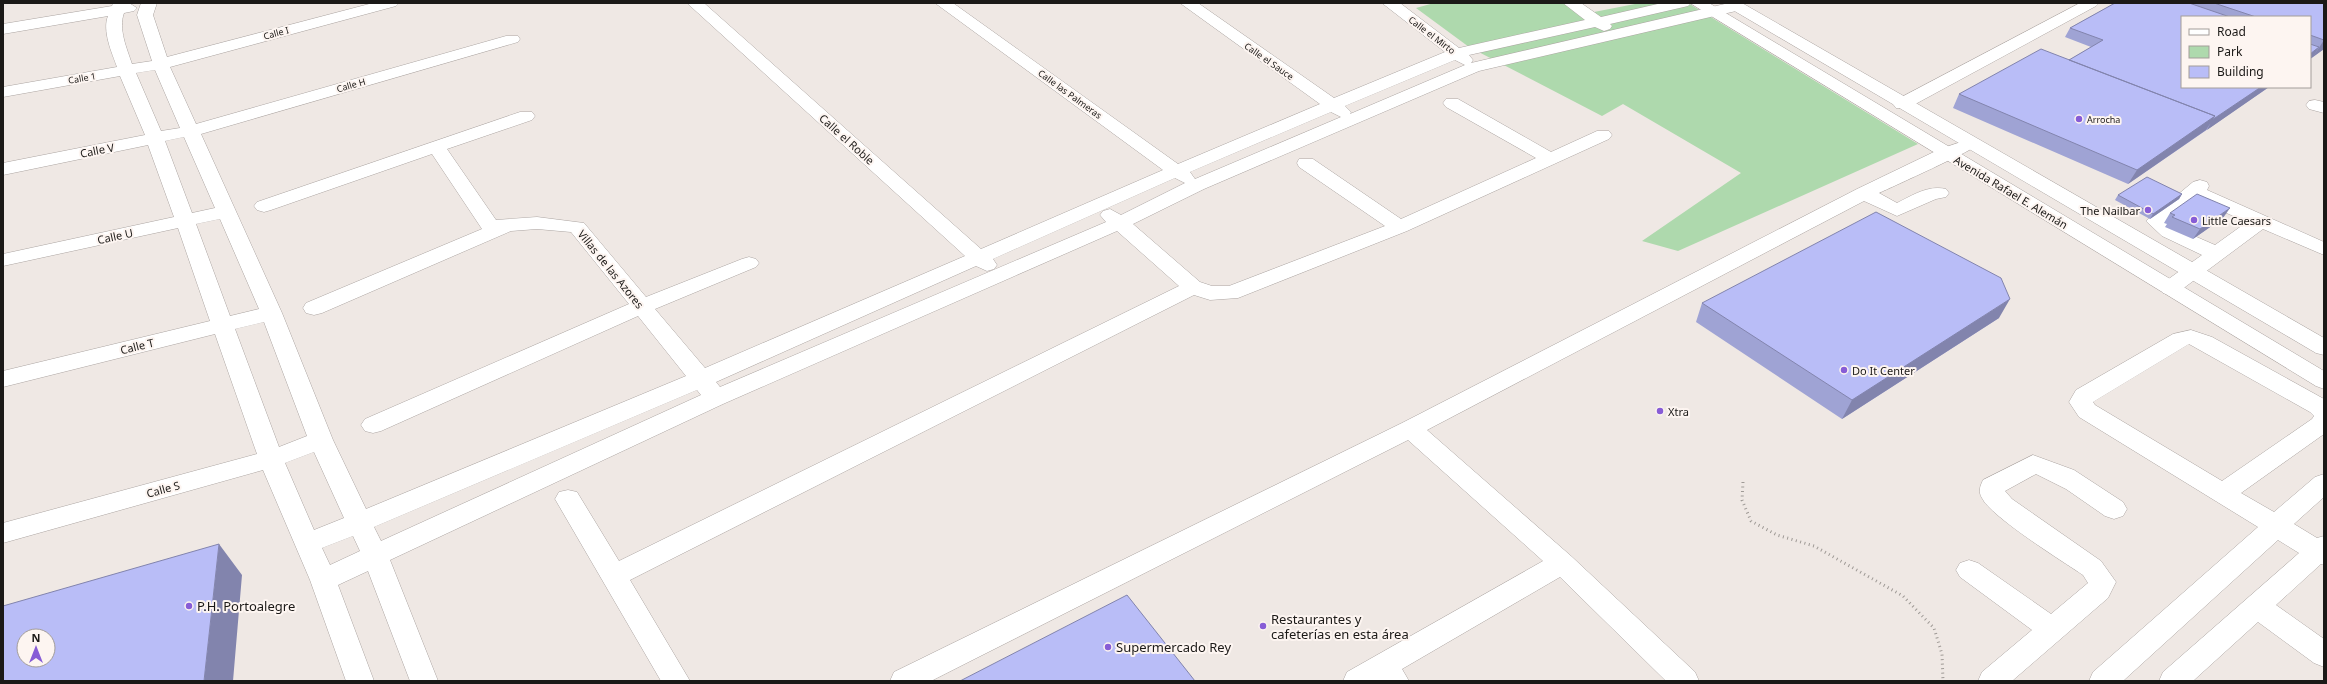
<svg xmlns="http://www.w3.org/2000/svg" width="2327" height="684" font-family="'Noto Sans',sans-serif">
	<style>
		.green { fill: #aed9ad }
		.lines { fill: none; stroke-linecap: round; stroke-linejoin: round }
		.minor-casing { stroke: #aca5a2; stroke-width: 1 }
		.major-casing { stroke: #aca5a2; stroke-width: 1 }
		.path { stroke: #9e9995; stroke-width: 3; stroke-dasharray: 1 3.5; stroke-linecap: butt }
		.minor { fill: #fff; fill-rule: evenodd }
		.major { fill: #fff; fill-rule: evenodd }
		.wall { fill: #9fa3d4 }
		.shaded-wall { fill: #8284ad }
		.building { fill: #b9bdf7; stroke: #8284ad; fill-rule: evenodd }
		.poi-dot { fill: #875cd6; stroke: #fdf5f1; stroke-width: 1.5 }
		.labels { text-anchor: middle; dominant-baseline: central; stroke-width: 4; stroke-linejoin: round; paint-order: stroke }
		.far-street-label { font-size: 9px; fill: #1b1917; stroke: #fdf5f1 }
		.far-poi-label { font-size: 9px; fill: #1b1917; stroke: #fdf5f1; text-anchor: start }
		.street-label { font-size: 11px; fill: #1b1917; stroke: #fdf5f1 }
		.poi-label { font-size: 11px; fill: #1b1917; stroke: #fdf5f1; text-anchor: start }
		.near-poi-label { font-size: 13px; fill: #1b1917; stroke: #fdf5f1; text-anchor: start }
	</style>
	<rect width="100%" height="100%" fill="#efe8e4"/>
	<path class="green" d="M1434 3H1580L1594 12 1640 3H1688L1918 144 1678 251 1642 241 1741 173 1623 104 1602 116 1469 47 1416 8Z"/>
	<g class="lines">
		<defs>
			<path id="minor" d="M113 3H129L137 8 134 11 124 13C118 29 127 49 132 64L152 61 137 15 141 3H157L153 15 167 57 373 3H399L396 6 170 67 196 124 506 36H518L520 39 518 42 201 134 282 313 333 440 366 509 686 376 638 316 381 431 373 433 365 431 361 425 365 419 629 304 571 232 537 229 511 231 322 313 314 315 306 313 303 308 306 303 482 229 432 154 271 210 264 212 257 210 254 206 257 202 520 112H532L535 116 532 120 447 149 496 220 537 217 584 223 646 297 742 259 749 257 756 259 759 263 756 267 655 309 705 368 965 256 687 3H704L981 249 1163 170 935 3H953L1178 164 1320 104 1180 3H1198L1334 98 1445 52 1382 3H1400L1459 48 1585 20 1563 3H1581L1601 17 1662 3H1691L1688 6 1610 24 1612 26 1610 29 1604 31 1595 27 1469 55 1473 60 1471 63 1729 3H1742L1744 6 1741 9 1736 11 1479 71 1204 189 1133 224 1200 282 1212 286H1229L1385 226 1299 167 1297 163 1299 159H1313L1401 219 1536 158 1446 107 1443 103 1446 99H1458L1551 152 1597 131H1609L1612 135 1609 139 1407 231 1238 298 1210 300 1194 295 630 580 690 681H661L555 499 559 492 568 490 577 492 619 561 1179 286 1117 231 723 404 390 560 438 681H410L368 571 338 585 374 681H346L310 580 263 470 3 543V523L257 454 215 334 3 387V371L210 321 178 228 3 266V254L174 217 148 145 3 175V163L145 135 120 76 3 97V87L117 67C112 53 102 31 108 16L3 34V24L112 6ZM1455 60 1465 65 1350 114 1351 112 1345 106ZM155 70 180 128 161 131 136 73ZM1331 112 1341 117 1195 179 1190 172ZM184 137 215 208 192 213 165 141ZM1175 178 1185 183 1121 215 1110 209 1103 211 1100 215 1106 222 720 387 716 382 976 266 987 271 994 269 997 265 993 259ZM220 219 259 309 230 316 196 224ZM264 322 307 436 279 447 235 329ZM697 390 701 395 381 541 374 527ZM314 452 344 518 314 530 285 463ZM353 536 360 551 330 565 322 548Z
				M2080 3H2099L2096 6 1908 108H1896L1893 104 1896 100Z
				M2315 100 2324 102V113L2309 109 2306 105 2309 101Z
				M1970 139 1976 140 1979 144C1976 149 1892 187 1879 193L1897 203C1913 195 1928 185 1946 189L1949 193 1946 197 1936 199 1897 216 1864 201 1427 430 1571 556 1695 672 1699 681H1666L1560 577 1402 669 1409 681H1343L1347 672 1543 561 1408 440 931 681H890L894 672 1402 423 1857 189 1940 149Z
				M2200 180 2207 182 2209 186 2207 190 2324 242V255L2263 229 2177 293 2170 295 2163 293 2160 288 2163 283 2202 255 2162 236 2146 221 2193 182ZM2197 200 2247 222 2215 245 2176 228 2168 221Z
				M2191 330 2212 337 2324 399V434L2241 493 2274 512 2315 477 2324 474V497L2294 524 2317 538 2324 536V565L2321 564 2276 605 2324 639V667L2314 663 2258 622 2193 681H2159L2163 672 2299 553 2278 540 2123 681H2089L2093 672 2258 527 2079 417 2069 402 2076 390 2173 334ZM2189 344 2310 412 2314 416 2312 419 2222 481 2095 405 2093 402Z
				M2033 455 2074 470 2123 502 2127 509 2123 516 2114 519 2105 516 2066 489 2036 474 2005 491 2012 499 2101 561 2116 582 2108 598 2012 681H1978L1982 672 2032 630 1960 577 1956 570 1960 563 1969 560 1978 563 2051 614 2088 583 2083 575C2062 561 1990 516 1982 498 1978 492 1980 486 1983 480Z"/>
			<path id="major" d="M1690 3H1709L2324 371V389L2316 386Z
				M1723 3H1742L2324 338V355L2316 353 1726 6Z"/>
		</defs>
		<use href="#minor" class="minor-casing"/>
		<use href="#major" class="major-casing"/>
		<path class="path" d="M1743 482 1742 500 1751 521 1777 535 1814 546 1903 596 1934 628 1942 654 1943 681"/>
		<use href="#minor" class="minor"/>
		<use href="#major" class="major"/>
	</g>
	<path class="wall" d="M2115 3H2324V49L2310 59V17H2182V87H2269L2128 184 1953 108 1959 94 2069 60 2091 47 2065 37 2070 28Z
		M2182 194 2179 199 2150 219 2115 200 2118 195Z
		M2170 213 2223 218 2193 239 2165 227 2167 224 2164 223Z
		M1702 303 1999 318 1842 419 1696 322Z"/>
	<path class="shaded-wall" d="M2324 40V49L2313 57Z
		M2319 47 2313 57 2310 59V54Z
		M2261 87H2269L2207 130 2212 120Z
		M2215 116 2206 130 2128 184 2137 170Z
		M2182 194 2179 199 2150 219 2153 214Z
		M2230 208 2223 218 2193 239 2200 229Z
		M2010 299 1999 318 1842 419 1852 400Z
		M219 544 242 575 233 681H204Z"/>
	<path class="building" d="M2115 3H2189L2230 17H2182V87H2261L2212 120 2215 116 2069 60 2103 40 2070 28Z
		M2214 3H2324V40L2310 35V17H2256Z
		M2310 44 2319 47 2310 54Z
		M2041 49 2215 116 2137 170 1959 94Z
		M2147 177 2182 194 2153 214 2118 195Z
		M2197 194 2230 208 2200 229 2172 217 2175 215 2170 213Z
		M1876 212 2001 278 2010 299 1852 400 1702 303Z
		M219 544 204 681H3V606ZM24 636H48V660H24Z
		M1127 595 1195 681H960Z"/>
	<g class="poi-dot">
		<circle cx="2079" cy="119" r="4"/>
		<circle cx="2148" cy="210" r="4"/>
		<circle cx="2194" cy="220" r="4"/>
		<circle cx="1844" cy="370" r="4"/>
		<circle cx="1660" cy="411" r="4"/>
		<circle cx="189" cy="606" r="4"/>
		<circle cx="1263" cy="626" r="4"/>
		<circle cx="1108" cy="647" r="4"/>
	</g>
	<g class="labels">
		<g class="far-street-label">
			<text transform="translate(276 33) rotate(-15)">Calle I</text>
			<text transform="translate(1432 35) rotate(37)">Calle el Mirto</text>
			<text transform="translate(1269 61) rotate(35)">Calle el Sauce</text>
			<text transform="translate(82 78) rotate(-10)">Calle 1</text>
			<text transform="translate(351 85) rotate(-16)">Calle H</text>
			<text transform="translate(1070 94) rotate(36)">Calle las Palmeras</text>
		</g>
		<g class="far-poi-label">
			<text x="2087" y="119">Arrocha</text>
		</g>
		<g class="street-label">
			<text transform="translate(847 139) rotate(42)">Calle el Roble</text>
			<text transform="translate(97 150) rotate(-11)">Calle V</text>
			<text transform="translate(2011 192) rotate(31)">Avenida Rafael E. Alemán</text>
			<text transform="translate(115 236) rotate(-12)">Calle U</text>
			<text transform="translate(611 269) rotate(51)">Villas de las Azores</text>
			<text transform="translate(137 346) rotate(-14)">Calle T</text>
			<text transform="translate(163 489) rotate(-15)">Calle S</text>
		</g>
		<g class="poi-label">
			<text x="2140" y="210" text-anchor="end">The Nailbar</text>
			<text x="2202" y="220">Little Caesars</text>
			<text x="1852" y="370">Do It Center</text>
			<text x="1668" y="411">Xtra</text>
		</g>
		<g class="near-poi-label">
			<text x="197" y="606">P.H. Portoalegre</text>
			<text x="1271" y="619">Restaurantes y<tspan x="1271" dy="15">cafeterías en esta área</tspan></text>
			<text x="1116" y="647">Supermercado Rey</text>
		</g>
	</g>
	<rect width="2327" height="684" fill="none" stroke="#1b1917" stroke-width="8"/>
	<rect x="2181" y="16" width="130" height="72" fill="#fdf5f1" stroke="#a39d9a"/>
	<rect x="2189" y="29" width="20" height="6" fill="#ffffff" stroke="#a39d9a"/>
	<text x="2217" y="36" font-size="12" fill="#1b1917">Road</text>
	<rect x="2189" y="46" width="20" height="12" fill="#aed9ad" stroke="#a39d9a"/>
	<text x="2217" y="56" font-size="12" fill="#1b1917">Park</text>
	<rect x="2189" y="66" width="20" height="12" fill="#b9bdf7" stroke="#a39d9a"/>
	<text x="2217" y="76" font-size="12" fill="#1b1917">Building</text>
	<g transform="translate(36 648)"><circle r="19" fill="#fdf5f1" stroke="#a39d9a"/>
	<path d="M0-3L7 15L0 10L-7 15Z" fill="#875cd6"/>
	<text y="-6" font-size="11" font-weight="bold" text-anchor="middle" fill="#1b1917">N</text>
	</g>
</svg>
